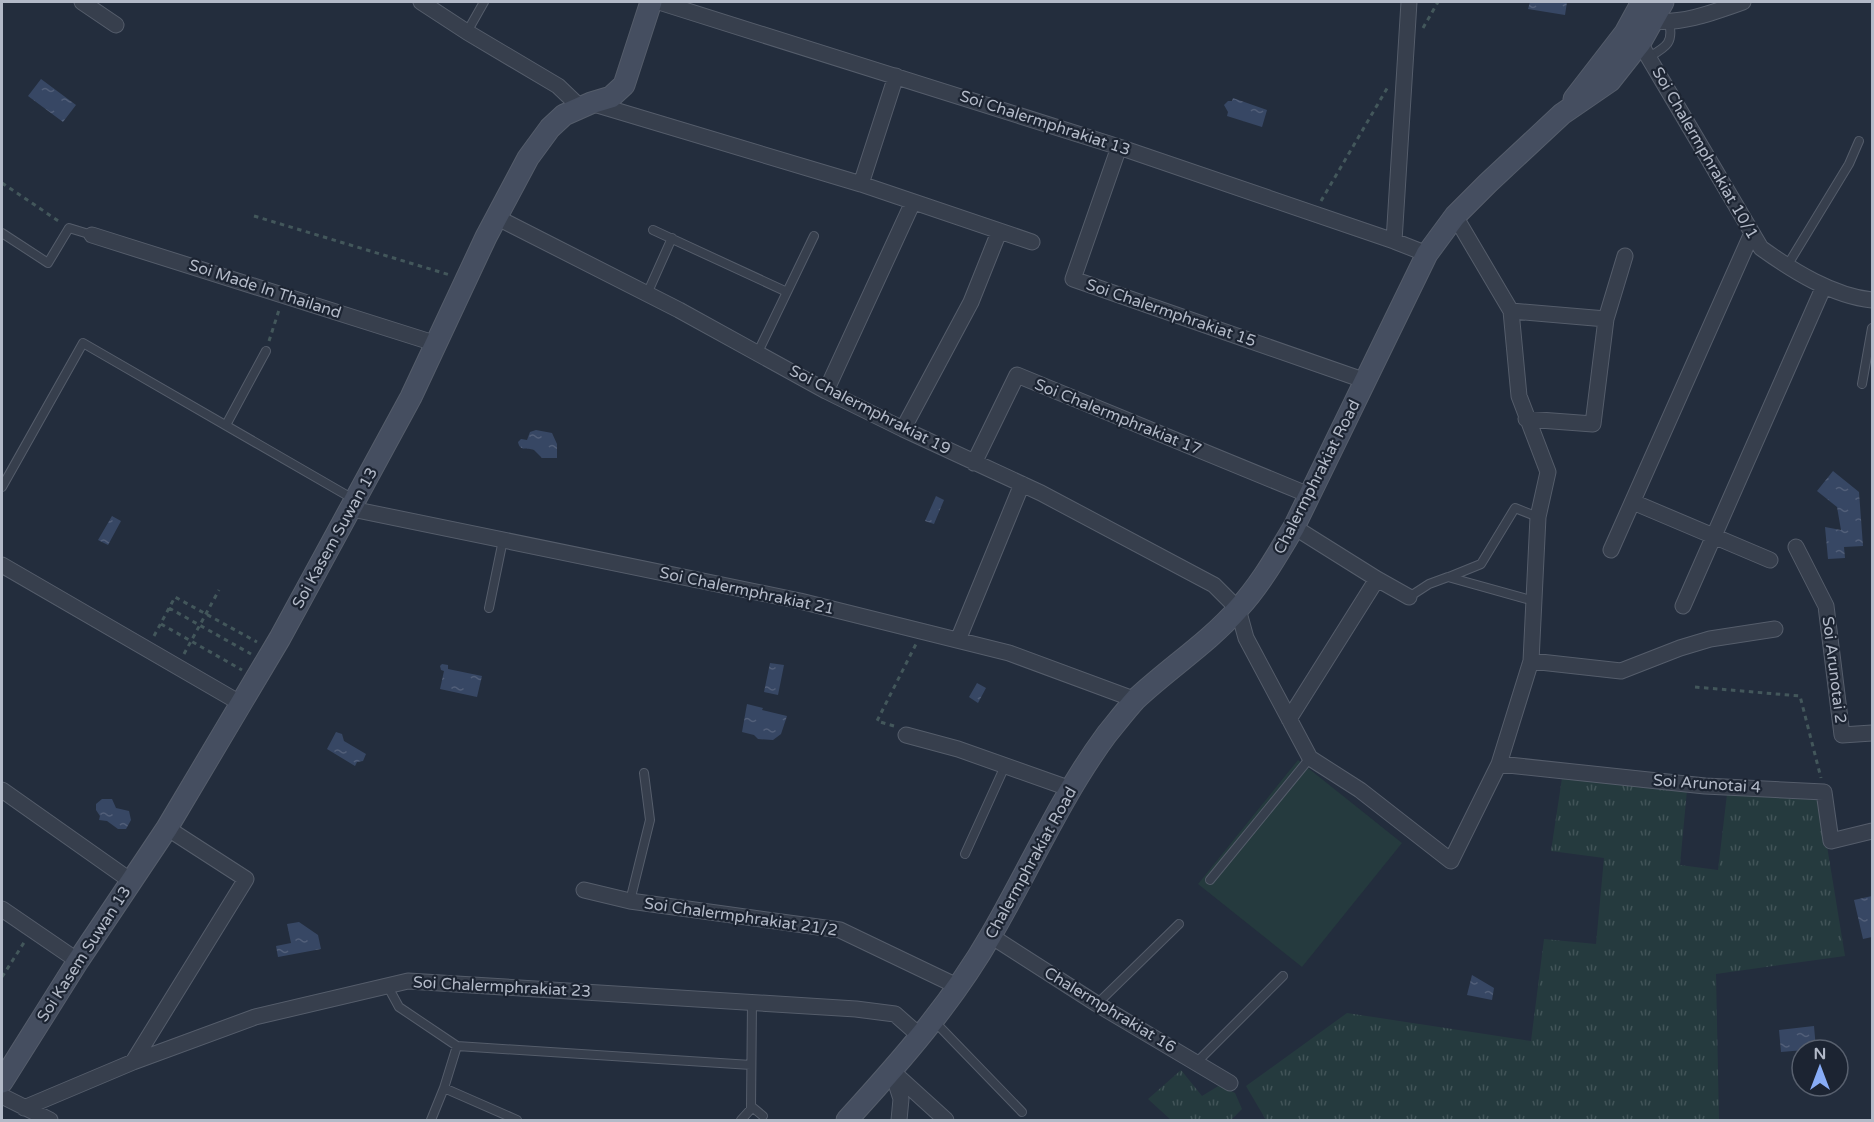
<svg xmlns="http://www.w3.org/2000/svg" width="1874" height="1122" font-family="'Varela Round',sans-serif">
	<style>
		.grass { fill: url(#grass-tufts) }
		.garden { fill: #253a3e }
		.water { fill: url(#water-ripples) }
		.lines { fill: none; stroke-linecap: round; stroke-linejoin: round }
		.lane-casing { stroke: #555d6b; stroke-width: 10 }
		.street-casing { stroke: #555d6b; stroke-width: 17 }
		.secondary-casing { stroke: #555d6b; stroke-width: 23 }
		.path { stroke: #43575b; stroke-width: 3; stroke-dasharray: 4.5 4.5; stroke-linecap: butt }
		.lane { stroke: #373f4d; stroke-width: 8 }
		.street { stroke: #373f4d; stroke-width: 15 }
		.secondary { stroke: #454e60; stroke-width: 21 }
		.labels { text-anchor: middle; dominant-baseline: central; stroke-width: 4.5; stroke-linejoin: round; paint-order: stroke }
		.street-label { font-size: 16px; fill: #b3bac8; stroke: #1c2432 }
	</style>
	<defs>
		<pattern id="grass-tufts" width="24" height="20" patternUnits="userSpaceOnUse" patternTransform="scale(1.5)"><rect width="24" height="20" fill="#253a3e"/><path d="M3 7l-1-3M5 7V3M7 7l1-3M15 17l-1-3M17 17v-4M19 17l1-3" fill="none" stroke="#425458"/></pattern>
		<pattern id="water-ripples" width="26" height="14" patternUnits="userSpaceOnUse" patternTransform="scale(1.5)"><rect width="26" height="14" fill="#374764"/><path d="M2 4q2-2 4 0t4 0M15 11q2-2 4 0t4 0" fill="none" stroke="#525f79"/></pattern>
	</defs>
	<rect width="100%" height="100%" fill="#232d3d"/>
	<path class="grass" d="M1562 778 1687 790 1680 865 1718 870 1727 794 1819 797 1845 956 1716 974 1719 1120H1266L1246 1086 1347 1013 1531 1041 1544 939 1596 944 1604 858 1551 851Z
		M1181 1070 1202 1096 1220 1085 1235 1093 1242 1109 1231 1120H1171L1148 1099Z"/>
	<path class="garden" d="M1298 760 1402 843 1302 967 1198 884Z"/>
	<path class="water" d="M1530 2H1567L1565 15 1528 9Z
		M41 79 76 105 63 122 28 96Z
		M1233 98 1267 110 1262 127 1227 116 1228 112 1224 105 1228 101H1232Z
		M536 430 552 433 557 444V458H542L534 450C527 447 520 452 518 442L521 439 527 440 530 432Z
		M1833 471 1859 492 1863 546 1844 547 1845 558 1828 559 1825 527 1841 530 1837 507 1817 491Z
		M936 496 944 500 934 524 925 521Z
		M112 516 121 521 108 545 98 540Z
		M770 663 784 665 778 695 764 692Z
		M442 664 448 665V669L482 676 477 697 440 689 444 671 441 670 440 666Z
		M977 683 986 688 978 703 969 697Z
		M747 704 763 708 762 710 787 716 781 734 773 740 758 739 754 735 742 732Z
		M336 732 342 734 344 741 366 754 363 761 357 762 355 766 327 749Z
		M102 799H112L116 808 129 811 131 820 126 829H118L107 821 99 820 100 816 96 810V804Z
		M1872 896V937L1863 939 1854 900Z
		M299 922 318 935 321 949 278 957 276 946 291 943 287 924Z
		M1472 975 1494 988 1492 1000 1467 995Z
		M1814 1026 1816 1049 1781 1052 1779 1030Z"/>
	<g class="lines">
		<defs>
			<path id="lane" d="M467 32 484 2
				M1649 57C1666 47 1674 43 1669 22
				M653 230 787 292
				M2 233 48 263 69 228 92 235
				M1787 266 1849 164 1859 141
				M647 294 672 238
				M758 352 814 236
				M1862 384 1872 328
				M226 425 266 351
				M2 487 83 343 355 500
				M1449 577 1481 564 1515 508 1538 517
				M1409 597 1429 584 1448 577 1534 601
				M489 608 503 540
				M965 854 1005 766
				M1210 880 1310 758
				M630 901 650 820 644 773
				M387 985 399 1007 457 1046 751 1065
				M1097 1004 1179 924
				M934 1021 1022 1112
				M457 1046 444 1088 517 1120
				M1197 1062 1283 976
				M751 1106 763 1116
				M431 1120 444 1088
				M741 1120 751 1109 752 1002"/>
			<path id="street" d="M82 2 116 25
				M421 2 467 32 558 86 581 108
				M659 2 1119 147 1394 241 1427 254
				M1653 21C1684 24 1714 12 1743 2
				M1640 43 1761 248C1793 271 1833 296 1872 300
				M591 103 861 184 1032 242
				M1119 147 1073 279 1366 381
				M861 184 896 76
				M496 217 679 310 826 391 903 429 1041 493 1214 585 1238 609 1246 638 1310 758 1360 790 1451 861 1499 764 1531 661 1538 517 1548 472 1519 396 1511 311 1455 216
				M92 235 437 344
				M1394 241 1409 2
				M1511 311 1606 319
				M826 391 913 202
				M1526 419 1593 424 1606 319 1625 256
				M903 429 971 302 999 232
				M974 463 1017 375 1309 495
				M1633 502 1770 560
				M352 509 800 601 1009 653 1136 700
				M1796 547 1826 606 1842 735 1872 733
				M1611 550 1752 233
				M2 565 240 703
				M1377 579 1409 597
				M1683 606 1824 286
				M958 640 1022 484
				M1531 661 1621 671 1680 648 1710 639 1775 629
				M1289 719 1377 579 1294 527
				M906 735 958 749 1071 789
				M1499 764 1705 786 1824 792 1831 841 1872 831
				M2 790 131 881
				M584 890 630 901 840 930 959 987
				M2 909 78 961
				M991 936 1097 1004 1230 1083
				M133 1062 246 879 167 828
				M892 1071 946 1120
				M892 1071 901 1099 899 1120
				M2 1096 50 1120
				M24 1108 133 1062 255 1017 408 981 856 1009 895 1014 920 1036"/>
			<path id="secondary" d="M1574 99 1625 33 1642 2
				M2 1082 78 961 167 828 280 638 411 397 486 237 528 158 550 128 564 115 591 103 611 97 624 85 651 2
				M847 1120C900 1062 952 1003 991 935 1030 868 1061 796 1107 734 1116 723 1126 710 1136 699 1169 668 1208 643 1238 609 1261 584 1277 555 1294 527L1427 254 1455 216 1488 183 1562 114 1610 81 1640 43 1663 2"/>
		</defs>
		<use href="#lane" class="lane-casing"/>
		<use href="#street" class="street-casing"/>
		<use href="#secondary" class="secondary-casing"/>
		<path class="path" d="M1423 28 1438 2
			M2 183 60 222
			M1321 201 1389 85
			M254 216 450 275
			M269 341 279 310
			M169 608 251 654
			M161 624 242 670
			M154 636 175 597 257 642
			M184 654 219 590
			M1695 687 1800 696 1821 778
			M894 726 877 721 916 644
			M2 977 25 941"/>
		<use href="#lane" class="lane"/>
		<use href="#street" class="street"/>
		<use href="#secondary" class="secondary"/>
	</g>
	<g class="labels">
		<g class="street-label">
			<text transform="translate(1045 123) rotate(18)">Soi Chalermphrakiat 13</text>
			<text transform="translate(1705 153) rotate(60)">Soi Chalermphrakiat 10/1</text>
			<text transform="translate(265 289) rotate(18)">Soi Made In Thailand</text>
			<text transform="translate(1171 313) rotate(19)">Soi Chalermphrakiat 15</text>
			<text transform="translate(870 410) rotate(27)">Soi Chalermphrakiat 19</text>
			<text transform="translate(1118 417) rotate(22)">Soi Chalermphrakiat 17</text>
			<text transform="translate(1317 477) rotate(-63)">Chalermphrakiat Road</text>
			<text transform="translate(335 538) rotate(-61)">Soi Kasem Suwan 13</text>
			<text transform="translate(747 591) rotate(12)">Soi Chalermphrakiat 21</text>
			<text transform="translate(1834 670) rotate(83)">Soi Arunotai 2</text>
			<text transform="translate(1707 784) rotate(4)">Soi Arunotai 4</text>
			<text transform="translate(1031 863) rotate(-61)">Chalermphrakiat Road</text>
			<text transform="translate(741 917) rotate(8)">Soi Chalermphrakiat 21/2</text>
			<text transform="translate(84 954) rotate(-57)">Soi Kasem Suwan 13</text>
			<text transform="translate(502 987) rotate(3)">Soi Chalermphrakiat 23</text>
			<text transform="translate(1110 1010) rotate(31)">Chalermphrakiat 16</text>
		</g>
	</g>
	<rect width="1874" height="1122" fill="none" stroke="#b3bac8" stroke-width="6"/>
	<g transform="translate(1820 1068)"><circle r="28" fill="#1c2432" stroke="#58606e" stroke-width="1.5"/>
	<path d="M0-4.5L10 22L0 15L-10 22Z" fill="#89adf7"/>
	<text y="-9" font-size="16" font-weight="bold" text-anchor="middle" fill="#b3bac8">N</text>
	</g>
</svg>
